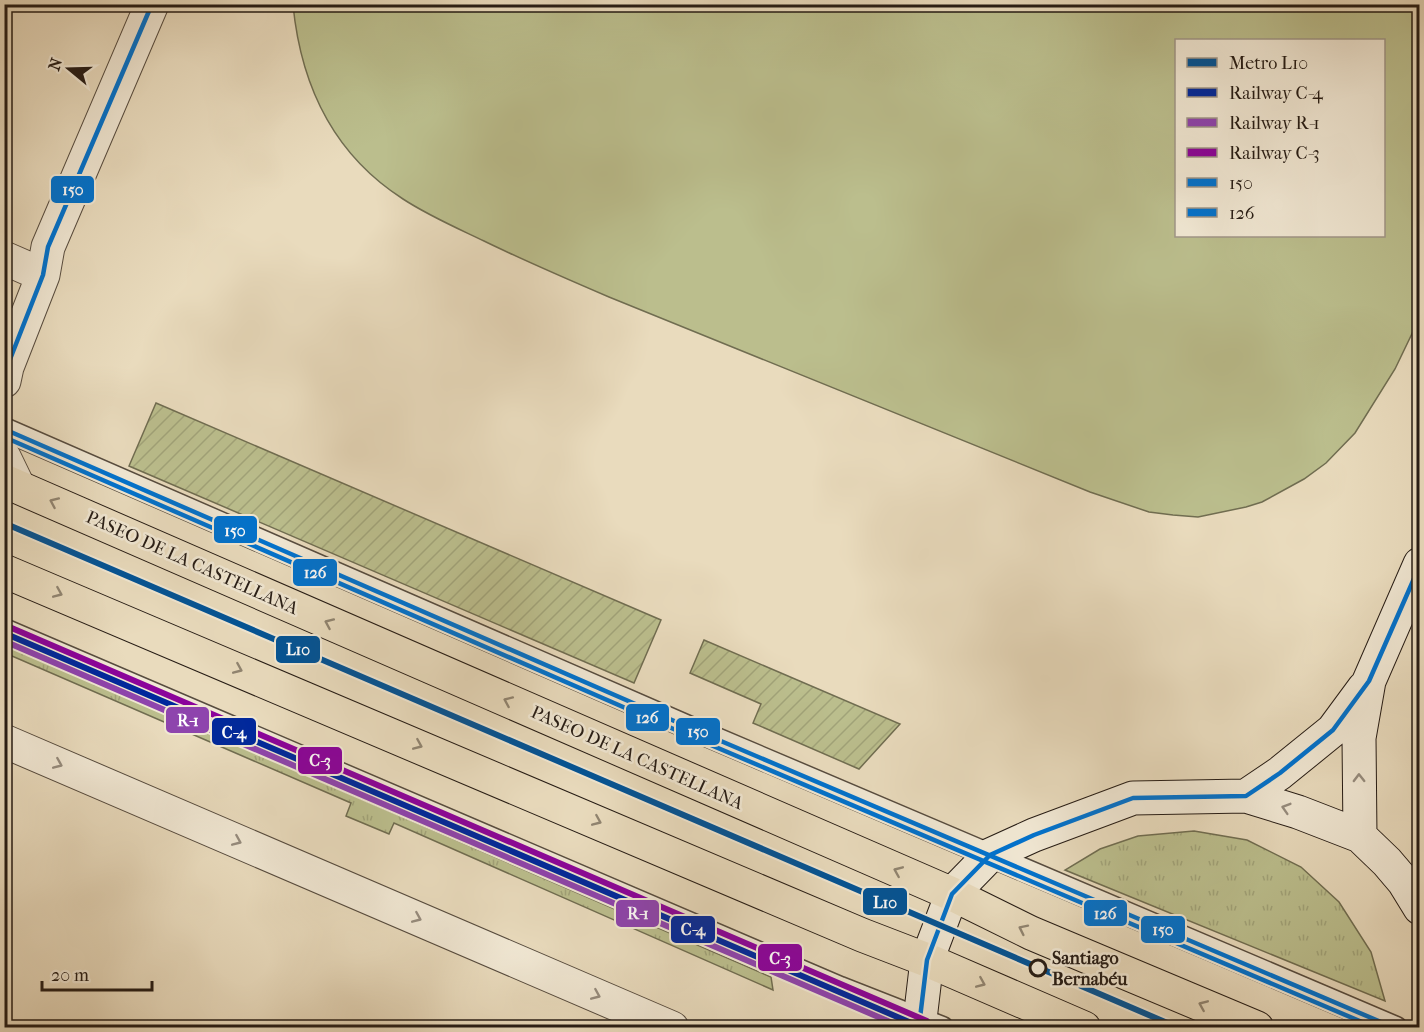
<svg xmlns="http://www.w3.org/2000/svg" width="1424" height="1032" font-family="'IM FELL French Canon',serif">
	<style>
		.grass { fill: url(#grass-tufts); stroke: #706d51; stroke-width: 1.5 }
		.garden { fill: url(#garden-furrows); stroke: #706d51; stroke-width: 1.5 }
		.pitch { fill: #bbbe8d; stroke: #706d51; stroke-width: 1.5; fill-rule: evenodd }
		.lines { fill: none; stroke-linecap: round; stroke-linejoin: round }
		.lane-casing { stroke: #574c3f; stroke-width: 25 }
		.street-casing { stroke: #574c3f; stroke-width: 35 }
		.secondary-casing { stroke: #261c15; stroke-width: 35 }
		.highway-casing { stroke: #261c15; stroke-width: 35 }
		.lane { stroke: #f1e8d4; stroke-width: 22 }
		.street { stroke: #f1e8d4; stroke-width: 33 }
		.secondary { stroke: #f1e8d4; stroke-width: 33 }
		.highway { stroke: #e9dbbd; stroke-width: 33 }
		.bus-1-casing { stroke: #f1e8d4; stroke-width: 9 }
		.bus-2-casing { stroke: #f1e8d4; stroke-width: 9 }
		.bus-1 { stroke: #0072ce; stroke-width: 4.5 }
		.bus-2 { stroke: #0072ce; stroke-width: 4.5 }
		.rail-1-casing { stroke: #f1e8d4; stroke-width: 10 }
		.rail-2-casing { stroke: #f1e8d4; stroke-width: 10 }
		.rail-3-casing { stroke: #f1e8d4; stroke-width: 10 }
		.rail-1 { stroke: #00289c; stroke-width: 6 }
		.rail-2 { stroke: #8e44ad; stroke-width: 6 }
		.rail-3 { stroke: #8b039b; stroke-width: 6 }
		.metro-1-casing { stroke: #f1e8d4; stroke-width: 10 }
		.metro-1 { stroke: #015396; stroke-width: 6 }
		.oneway { stroke: #918571 }
		.oneway2 { stroke: #968c7e }
		.stop-dot { fill: #f1e8d4; stroke: #261c15; stroke-width: 3 }
		.labels { text-anchor: middle; dominant-baseline: central; stroke-width: 5; stroke-linejoin: round; paint-order: stroke }
		.street-label { font-size: 18px; fill: #261c15; stroke: #f1e8d4 }
		.stop-label { font-size: 18px; font-weight: bold; fill: #261c15; stroke: #f1e8d4; text-anchor: start }
		.line-badge { stroke: #f1e8d4; stroke-width: 2 }
		.badge-label { font-size: 16px; text-anchor: middle; font-weight: bold; fill: #fff }
	</style>
	<defs>
		<pattern id="grass-tufts" width="24" height="20" patternUnits="userSpaceOnUse" patternTransform="scale(1.5)"><rect width="24" height="20" fill="#bbbe8d"/><path d="M3 7l-1-3M5 7V3M7 7l1-3M15 17l-1-3M17 17v-4M19 17l1-3" fill="none" stroke="#a1a379"/></pattern>
		<pattern id="garden-furrows" width="10" height="10" patternUnits="userSpaceOnUse" patternTransform="scale(1.5)"><rect width="10" height="10" fill="#bbbe8d"/><path d="M-1 1l2-2M0 10L10 0M9 11l2-2" fill="none" stroke="#a1a379"/></pattern>
	</defs>
	<rect width="100%" height="100%" fill="#e9dbbd"/>
	<filter id="stains"><feTurbulence type="fractalNoise" baseFrequency=".00333" numOctaves="4"/><feColorMatrix values="0 0 0 0 .2 0 0 0 0 .09 0 0 0 0 .02 0 0 0 .5 -.17"/></filter>
	<radialGradient id="worn" r=".72"><stop offset=".6" stop-color="#630" stop-opacity="0"/><stop offset="1" stop-color="#630" stop-opacity=".3"/></radialGradient>
	<path class="grass" d="M5 644 771 977 773 990 394 823 389 834 346 816 351 803 5 653Z
		M1194 831 1247 840 1301 867 1339 902 1371 952 1385 1001 1065 870 1100 849 1138 836Z"/>
	<path class="garden" d="M156 403 661 620 634 683 129 466Z
		M704 640 900 724 859 769 753 723 761 704 690 673Z"/>
	<path class="pitch" d="M293 5H1419V319L1395 369 1355 433 1326 463 1304 479 1262 502 1246 507 1198 517 1173 515 1149 512 1090 492 609 297C567 279 525 261 484 241 457 228 429 216 403 199 333 154 301 86 293 5ZM1176 40H1384V236H1176Z"/>
	<g class="lines">
		<defs>
			<path id="lane" d="M4 429 688 727 1396 1028
				M4 630 840 988 942 1028"/>
			<path id="street" d="M4 258 43 275
				M4 381 7 367 43 275 48 247 152 4
				M4 457 18 486
				M4 741 672 1028"/>
			<path id="secondary" d="M1246 796 1280 773 1333 730 1364 688
				M1360 836 1359 738 1369 681 1420 564
				M919 1028 927 960 952 894 990 855 1034 835 1133 798 1246 796 1298 812 1360 836 1387 862 1404 882 1420 908"/>
			<path id="highway" d="M4 481 952 894 1031 933 1257 1028
				M4 571 862 935 927 960 1084 1028"/>
		</defs>
		<use href="#lane" class="lane-casing"/>
		<use href="#street" class="street-casing"/>
		<use href="#secondary" class="secondary-casing"/>
		<use href="#highway" class="highway-casing"/>
		<use href="#lane" class="lane"/>
		<use href="#street" class="street"/>
		<use href="#secondary" class="secondary"/>
		<use href="#highway" class="highway"/>
		<defs>
			<path id="bus-1" d="M4 379 7 367 43 275 48 247 152 4
				M4 429 688 727 1395 1028
				M941 1028 920 1018 927 960 952 894 990 855 1034 835 1133 798 1246 796 1280 773 1333 730 1369 681 1420 565"/>
			<path id="bus-2" d="M4 437 685 734 1376 1028
				M4 638 837 995 920 1028"/>
		</defs>
		<use href="#bus-1" class="bus-1-casing"/>
		<use href="#bus-2" class="bus-2-casing"/>
		<use href="#bus-1" class="bus-1"/>
		<use href="#bus-2" class="bus-2"/>
		<defs>
			<path id="rail-1" d="M4 633 923 1028"/>
			<path id="rail-2" d="M4 641 904 1028"/>
			<path id="rail-3" d="M7 626 927 1021"/>
		</defs>
		<use href="#rail-1" class="rail-1-casing"/>
		<use href="#rail-2" class="rail-2-casing"/>
		<use href="#rail-3" class="rail-3-casing"/>
		<use href="#rail-1" class="rail-1"/>
		<use href="#rail-2" class="rail-2"/>
		<use href="#rail-3" class="rail-3"/>
		<defs>
			<path id="metro-1" d="M4 523 1179 1028"/>
		</defs>
		<use href="#metro-1" class="metro-1-casing"/>
		<use href="#metro-1" class="metro-1"/>
	</g>
	<defs><path id="oneway-chevron" d="M-2-3.5L2.5 0L-2 3.5" fill="none" stroke-width="1.6" stroke-linecap="round" stroke-linejoin="round" transform="scale(1.5)"/></defs>
	<g class="oneway">
		<use href="#oneway-chevron" transform="translate(54 502) rotate(-156)"/>
		<use href="#oneway-chevron" transform="translate(58 593) rotate(23)"/>
		<use href="#oneway-chevron" transform="translate(329 623) rotate(-156)"/>
		<use href="#oneway-chevron" transform="translate(238 669) rotate(23)"/>
		<use href="#oneway-chevron" transform="translate(508 701) rotate(-156)"/>
		<use href="#oneway-chevron" transform="translate(418 745) rotate(23)"/>
		<use href="#oneway-chevron" transform="translate(597 821) rotate(23)"/>
		<use href="#oneway-chevron" transform="translate(898 871) rotate(-157)"/>
		<use href="#oneway-chevron" transform="translate(1023 929) rotate(-154)"/>
		<use href="#oneway-chevron" transform="translate(981 983) rotate(23)"/>
		<use href="#oneway-chevron" transform="translate(1203 1005) rotate(-157)"/>
	</g>
	<g class="oneway2">
		<use href="#oneway-chevron" transform="translate(58 764) rotate(23)"/>
		<use href="#oneway-chevron" transform="translate(1359 778) rotate(-91)"/>
		<use href="#oneway-chevron" transform="translate(1286 808) rotate(-163)"/>
		<use href="#oneway-chevron" transform="translate(237 841) rotate(23)"/>
		<use href="#oneway-chevron" transform="translate(417 918) rotate(23)"/>
		<use href="#oneway-chevron" transform="translate(596 995) rotate(23)"/>
	</g>
	<circle class="stop-dot" cx="1038" cy="968" r="8"/>
	<g class="labels">
		<g class="street-label">
			<text transform="translate(192 563) rotate(24)">PASEO DE LA CASTELLANA</text>
			<text transform="translate(637 758) rotate(24)">PASEO DE LA CASTELLANA</text>
		</g>
		<g class="stop-label">
			<text x="1052" y="958">Santiago<tspan x="1052" dy="21">Bernabéu</tspan></text>
		</g>
	</g>
	<g class="line-badge">
		<rect x="50" y="175" width="45" height="29" rx="6" fill="#0072ce"/>
		<rect x="213" y="515" width="45" height="29" rx="6" fill="#0072ce"/>
		<rect x="292" y="558" width="46" height="29" rx="6" fill="#0072ce"/>
		<rect x="275" y="635" width="46" height="29" rx="6" fill="#015396"/>
		<rect x="625" y="703" width="45" height="29" rx="6" fill="#0072ce"/>
		<rect x="165" y="706" width="45" height="28" rx="6" fill="#8e44ad"/>
		<rect x="675" y="717" width="46" height="29" rx="6" fill="#0072ce"/>
		<rect x="211" y="717" width="46" height="29" rx="6" fill="#00289c"/>
		<rect x="297" y="746" width="46" height="29" rx="6" fill="#8b039b"/>
		<rect x="862" y="887" width="46" height="29" rx="6" fill="#015396"/>
		<rect x="1083" y="899" width="45" height="28" rx="6" fill="#0072ce"/>
		<rect x="615" y="899" width="45" height="29" rx="6" fill="#8e44ad"/>
		<rect x="1140" y="915" width="46" height="29" rx="6" fill="#0072ce"/>
		<rect x="670" y="915" width="46" height="29" rx="6" fill="#00289c"/>
		<rect x="757" y="943" width="46" height="29" rx="6" fill="#8b039b"/>
	</g>
	<g class="badge-label">
		<text x="73" y="195">150</text>
		<text x="235" y="536">150</text>
		<text x="315" y="578">126</text>
		<text x="298" y="655">L10</text>
		<text x="647" y="723">126</text>
		<text x="188" y="726">R-1</text>
		<text x="698" y="737">150</text>
		<text x="234" y="738">C-4</text>
		<text x="320" y="766">C-3</text>
		<text x="885" y="908">L10</text>
		<text x="1105" y="919">126</text>
		<text x="638" y="919">R-1</text>
		<text x="1163" y="935">150</text>
		<text x="693" y="935">C-4</text>
		<text x="780" y="964">C-3</text>
	</g>
	<rect width="1424" height="1032" fill="none" stroke="#e9dbbd" stroke-width="24"/>
	<rect x="6" y="6" width="1412" height="1020" fill="none" stroke="#261c15" stroke-width="3"/>
	<rect x="12" y="12" width="1400" height="1008" fill="none" stroke="#261c15" stroke-width="1.5"/>
	<rect x="1175" y="39" width="210" height="198" fill="#f1e8d4" stroke="#a09688" stroke-width="1.5"/>
	<rect x="1187" y="58" width="30" height="9" fill="#015396" stroke="#a09688" stroke-width="1.5"/>
	<text x="1229" y="69" font-size="18" fill="#261c15">Metro L10</text>
	<rect x="1187" y="88" width="30" height="9" fill="#00289c" stroke="#a09688" stroke-width="1.5"/>
	<text x="1229" y="99" font-size="18" fill="#261c15">Railway C-4</text>
	<rect x="1187" y="118" width="30" height="9" fill="#8e44ad" stroke="#a09688" stroke-width="1.5"/>
	<text x="1229" y="129" font-size="18" fill="#261c15">Railway R-1</text>
	<rect x="1187" y="148" width="30" height="9" fill="#8b039b" stroke="#a09688" stroke-width="1.5"/>
	<text x="1229" y="159" font-size="18" fill="#261c15">Railway C-3</text>
	<rect x="1187" y="178" width="30" height="9" fill="#0072ce" stroke="#a09688" stroke-width="1.5"/>
	<text x="1229" y="189" font-size="18" fill="#261c15">150</text>
	<rect x="1187" y="208" width="30" height="9" fill="#0072ce" stroke="#a09688" stroke-width="1.5"/>
	<text x="1229" y="219" font-size="18" fill="#261c15">126</text>
	<g transform="translate(69 69) rotate(289)" stroke="#f1e8d4" stroke-width="4.5" paint-order="stroke">
	<path d="M0-4.5L10 22L0 15L-10 22Z" fill="#261c15"/>
	<text y="-9" font-size="16" font-weight="bold" text-anchor="middle" fill="#261c15">N</text>
	</g>
	<path d="M42 981v9h110v-9" fill="none" stroke="#261c15" stroke-width="3"/>
	<text x="51" y="981" font-size="18" fill="#261c15" stroke="#f1e8d4" stroke-width="4.5" paint-order="stroke">20 m</text>
	<rect width="100%" height="100%" filter="url(#stains)"/>
	<rect width="100%" height="100%" fill="url(#worn)"/>
</svg>
